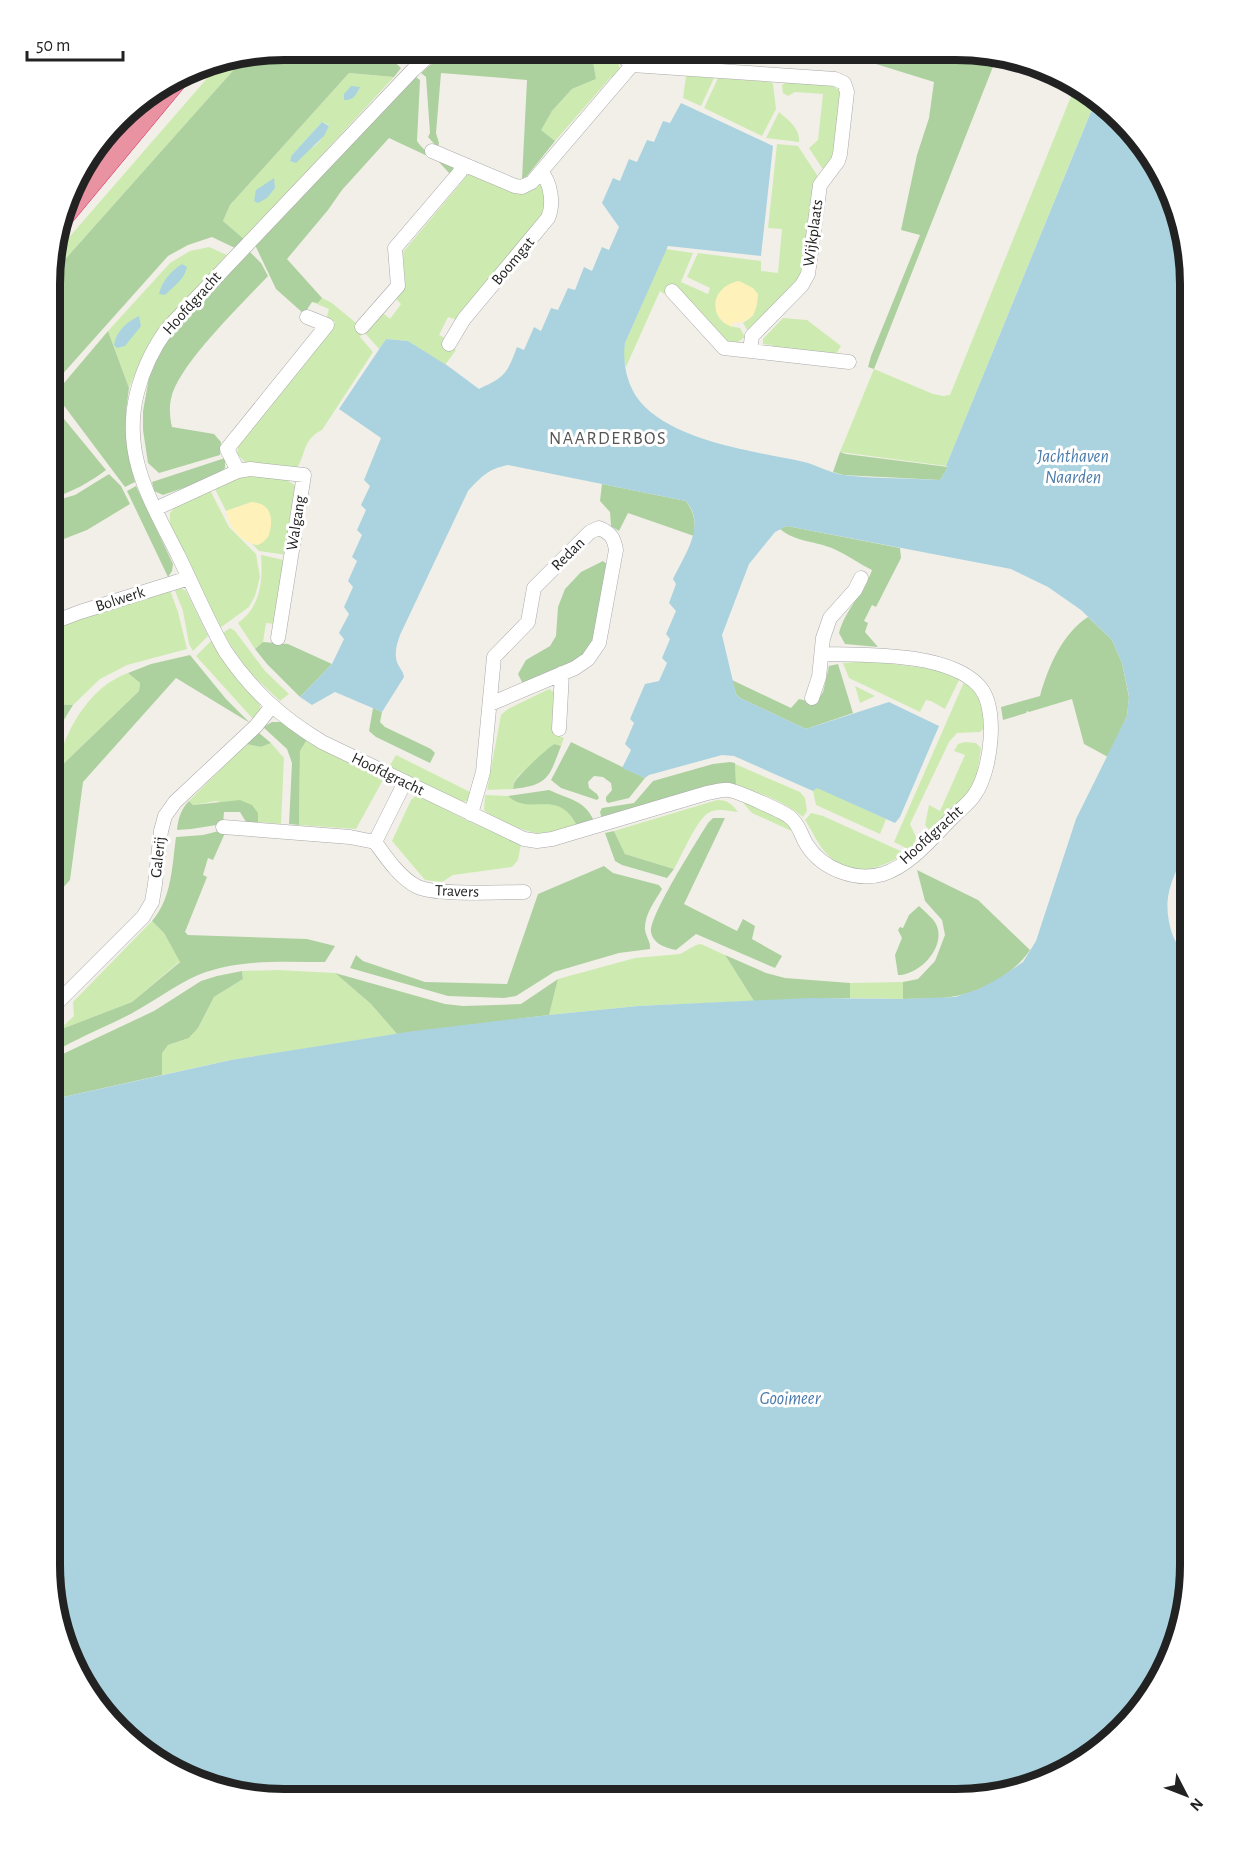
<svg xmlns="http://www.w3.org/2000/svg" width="1240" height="1849" font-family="'Alegreya Sans',sans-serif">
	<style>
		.grass { fill: #cdebb0; fill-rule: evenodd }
		.forest { fill: #add19e }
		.sand { fill: #fff1ba }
		.water { fill: #aad3df }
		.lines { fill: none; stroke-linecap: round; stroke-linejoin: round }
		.minor-casing { stroke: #a9a9a9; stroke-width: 15 }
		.highway-casing { stroke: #dc2a67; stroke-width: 21 }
		.minor { stroke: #fff; stroke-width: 14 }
		.highway { stroke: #e892a2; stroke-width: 20 }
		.labels { text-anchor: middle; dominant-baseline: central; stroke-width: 6; stroke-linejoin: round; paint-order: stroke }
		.street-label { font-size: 16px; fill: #222; stroke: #fff }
		.neighbourhood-label { font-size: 18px; letter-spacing: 1.5px; fill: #555; stroke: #fff }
		.water-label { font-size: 18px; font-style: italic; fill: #4a7aab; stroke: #fff }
		.rim { fill: none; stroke: #222; stroke-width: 8 }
	</style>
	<rect width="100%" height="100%" fill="#f2efe9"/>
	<path class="grass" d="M591 50H606L618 61 620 71 615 80 611 77 555 141 540 130 552 111 572 89 596 79Z
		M246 56 52 274V257L223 60Z
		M349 73 394 77 244 239 223 221 230 205ZM322 122 329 125C320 145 312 151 292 155Z
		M686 76 714 78 701 106 683 98Z
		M718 78 771 82 773 84 776 109 762 136 704 108Z
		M787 82 832 86 841 91 833 159 825 168H822L809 148 818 140 823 94 795 92 788 96 783 93 782 85Z
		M1074 89 1096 99 946 466 840 452 874 369 933 394 943 396 950 395Z
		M779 112C789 121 800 128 799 142L766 138Z
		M777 144 798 146 817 175 802 278 749 333 743 323 754 315 718 294C712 313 719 326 740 328L745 337 735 344 725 341 673 285 664 294 660 291 626 367 623 355 625 343 666 249 693 253 681 282 708 294 710 288 687 277 698 253 761 261V271L778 273 782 229 768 228Z
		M470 172 542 185 544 188 546 212 457 320 448 317 439 335 447 339 445 343 456 350 445 365 408 341 386 339 379 349 365 333 381 314H384L390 319 401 304 397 300 396 296 405 284 403 252Z
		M209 247 227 255 164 323 141 360 129 388 108 331 170 263 190 251Z
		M322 298 332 303 356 323 355 326 362 333 360 337 373 352 322 430C300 440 306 462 294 470L247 464 237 454 239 443 335 322 328 319 327 316 329 309 312 302 318 303Z
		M783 318 807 320 841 346 836 354 772 348V345L763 344V339Z
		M242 474C259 476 284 474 297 487L287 555 259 551 252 544 258 545 252 502 226 511 214 487Z
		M210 490 229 527 256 554 260 577 255 596 249 607 220 628 170 529V513L174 508Z
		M261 555 284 560 275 624 266 623 263 642 255 649 238 623C261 606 263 581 261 555Z
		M174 588H181L186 591 208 636 193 651 189 644 183 611Z
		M170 590 178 612 187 649 127 665 100 679 73 705 51 704V630L114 606Z
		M230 628 235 631 265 671 289 694 280 701 244 667 223 633Z
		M212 640 259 702 261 709 254 720 196 656Z
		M868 661 941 670 960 678 945 709 931 701 926 700 920 712 849 678 843 663Z
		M128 673 140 683 139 691 55 772C64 733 88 687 128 673Z
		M964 682C981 695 984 707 984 728L980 732 957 733 949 742 910 824 916 837 914 846 910 850 894 842Z
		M855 686 875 696 860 703Z
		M549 689 555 693V735L564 738 561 746 555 744 518 776 514 782 513 789 487 790 501 715 508 709Z
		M308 738 384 778 356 829 299 825 300 751Z
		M965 742 976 743 981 748 976 782 960 804 929 830 925 825 929 805 940 811 965 755 954 751 958 744Z
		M271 743 284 758 281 824 258 822V813L216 801 193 805 189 801 246 744 261 747Z
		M396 755 474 794 467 801 458 802 389 767Z
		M735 764 800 792 805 798 807 811 803 817C784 801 760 793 736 785Z
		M817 787 886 819 880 834 816 805 813 791Z
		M417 795 466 820 521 844 518 860 512 867 453 875 442 882 425 880 392 841 411 800Z
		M485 795 508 796C529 816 558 787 577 826 566 828 555 833 545 834 532 835 493 819 484 810Z
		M717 800C728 800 732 804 738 812 729 811 718 808 710 812 697 818 682 855 674 869L625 854 614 831Z
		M745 800 784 818 796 833 752 813 744 804Z
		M811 813 823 816 905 853C879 871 848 879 825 852 817 843 812 830 805 820Z
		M152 921 164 933 180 961 132 1002 59 1030 74 1016 73 1002Z
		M701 944 725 955 754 1001 638 1006 549 1015 558 979 635 958 680 954 696 945Z
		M278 970 335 973 371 1004 397 1034 231 1060 162 1075 161 1053 168 1045 189 1038 198 1028 214 997 243 979 242 971Z
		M903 982V999L850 998V983Z"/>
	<path class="forest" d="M284 50H382L401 68 394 77 349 73 230 205 223 221 244 239 235 248 212 237 188 245 168 256 51 387 52 274 246 56Z
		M462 50H591L596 79 572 89 552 111 541 130 555 141 527 176 522 179 527 80 441 73 436 133 439 143 438 148 428 137 430 133 426 77 421 73 436 60Z
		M865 51 987 52 998 54 874 369 868 367 871 356 920 235 901 230 917 155 929 118 934 82 876 64 865 57Z
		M416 77 420 80 417 141C425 154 441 159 455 166L450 174 438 161 389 138 342 190 328 210 287 259 322 298 318 303 312 302 304 314 276 289 255 245Z
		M249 251 261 263 268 276C243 303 177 366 171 399 169 407 170 419 172 427L214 434 221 442 220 455 159 473 148 463 143 430V411L150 372 168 339Z
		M108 331 129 388 126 411V437L135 482 125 487 65 407 53 396Z
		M51 403 106 470C90 482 71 493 51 498Z
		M840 452 846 454 948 467 940 480 843 475 833 472Z
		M225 458V468L217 476 163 495 154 491 152 482Z
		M109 474 121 486 130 504 87 530 51 544V502L75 495Z
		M602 484 686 501C694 511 696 523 694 536L628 513 619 531 611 526 610 512 600 501Z
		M136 486 173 564 172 571 168 577 127 491Z
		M787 526 900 548 901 558 876 607 872 605 864 621 868 623 865 632 878 647 845 644 839 633C845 610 864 593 872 570 859 564 848 555 834 549 816 541 795 542 780 529Z
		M603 561 608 565 594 638 583 657 524 686 518 674 526 660 550 646 556 636 558 607 565 589 581 572Z
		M1088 617 1112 640 1122 663 1129 697 1127 716 1108 757 1084 744 1072 699 1029 712 1027 711 1026 713 1003 720 1001 707 1040 696C1048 667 1062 634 1088 617Z
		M263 642 288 644 332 664 300 697 267 664 255 649Z
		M190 655 226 699 250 723 176 678 83 782 70 880 51 901V793L55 772 139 691 140 683 128 673 151 664Z
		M838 664 853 713 806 729 740 698 736 694 732 680 791 708 799 699 816 703 823 692 829 666Z
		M51 704 73 705 62 723 51 755Z
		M373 708 382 712 380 722 385 727 431 749 435 753 430 763 376 737 369 731Z
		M272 722H282L308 738 300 751 299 825 289 824 292 763 287 749 263 727Z
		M258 732 271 743 261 747 246 744Z
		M571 742 645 778 629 798 608 803 606 801V797L612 790 611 783 603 777 594 776 588 782 589 788 597 794 599 798 597 800 561 788 551 780Z
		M555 744 561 746C549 777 549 785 513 789 514 785 513 784 516 780 519 775 550 745 555 744Z
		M730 762 735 763 736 785 719 784 602 819 600 812 602 808 634 803 653 781 713 764Z
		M549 790C568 799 585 800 594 821L577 826C558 787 530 817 508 796Z
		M240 800 252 805 258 813V822H246L240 812H224L223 824 191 829 177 830C178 819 181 809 189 801L193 805Z
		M713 818H725L684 904 737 931 743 919 755 926 752 939 782 956 775 968 696 934 676 950C666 948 653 944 651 932 649 916 697 841 708 823Z
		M223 830 225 833 213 860 208 858 203 875 207 877 185 932 188 935 307 939 335 946 325 962C286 962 244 959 206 972 183 980 162 996 141 1008 116 1023 88 1033 63 1047L54 1049 59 1030 132 1002 180 962 164 933 152 921C172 898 172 866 176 837L203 835Z
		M614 831 625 854 674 869 667 878 622 865 615 861 605 833Z
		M604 866 613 873 659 885 662 889C655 901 644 915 645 930 646 937 651 942 650 949L619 953 554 972 516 996 504 998 448 996 350 968 356 955 363 961 425 982 507 984 538 894Z
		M917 870 978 900 1030 950C1015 973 983 991 956 996 939 1000 920 998 903 999V982L918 979 935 961 945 935 942 920 925 901Z
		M919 906C924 911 933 918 936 924 947 946 920 975 898 975L895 955 902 938 898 930 900 927 903 928 909 915Z
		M725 955 766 973 785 978 850 983V998L754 1001Z
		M242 971 243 979 214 997 198 1028 189 1038 168 1045 162 1053V1075L50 1100V1060L154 1011 201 981 217 976Z
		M335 973 445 1004 463 1006 521 1004 558 979 549 1015 397 1034 371 1004Z"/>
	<path class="sand" d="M739 281 753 288 758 294C757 312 753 323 733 323L732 327C706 316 712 286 739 281Z
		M252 502C266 503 272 511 271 525 270 530 270 536 266 539 264 542 261 543 258 545 241 543 229 527 226 511Z"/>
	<path class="water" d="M351 86 360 87C356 95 353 101 344 100V94Z
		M1097 97 1142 141 1173 194 1190 284V844C1174 875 1161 895 1171 930 1174 941 1181 952 1190 957V1581L1178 1641 1142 1707 1099 1751 1046 1782 956 1799 254 1798 195 1782 142 1751 98 1708 67 1655 50 1565V1100L231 1060 414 1031 549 1015 638 1006 809 998 903 999 955 997 979 989 1001 977 1023 962 1036 941 1076 819 1127 716 1129 696 1122 663 1112 640 1081 610 1048 587 1011 569 787 526 775 532 749 564 722 635 736 694 740 698 806 729 889 702 939 726 900 817 895 823 817 788 813 791 734 756 722 755 649 775 645 778 622 768 631 750 625 744 634 723 630 719 645 684 659 681 667 663 662 658 670 639 666 634 676 611 669 603 676 584 673 579C684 556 707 525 686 501L508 465C488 469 482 476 468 491L400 635C397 644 394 652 397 662 399 668 403 670 404 677L382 712 335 692 312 705 300 697 332 664 344 639 339 633 349 614 344 607 353 587 348 581 357 561 352 557 362 535 357 530 366 510 361 505 370 486 364 480 381 438 339 409 386 339 408 341 448 366 479 389C505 377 507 374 517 347L524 350 534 327 541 331 551 308 558 310 568 288 575 290 584 267 592 271 602 247 609 250 619 227 602 203 613 178 620 181 629 159 637 162 647 140 654 142 663 121 670 123 681 103 773 146 761 256 668 246 625 343C622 365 628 391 645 407 683 443 754 451 804 462 817 465 830 473 843 475 875 479 908 478 940 480L948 467 946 466Z
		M322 122 329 126 324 136 296 163 290 161 292 155Z
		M274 178 275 188 267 198 258 203 254 201 256 190Z
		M182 264 187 267C185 279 173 287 165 295L159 294C162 281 171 271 182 264Z
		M139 316 141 326 125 346 117 348 114 345C116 331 127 322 139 316Z"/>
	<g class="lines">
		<defs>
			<path id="minor" d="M440 50 426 58 413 70 168 328C153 348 143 369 137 393 121 456 152 503 179 557 194 588 208 621 225 651 252 691 281 717 322 742L524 839 537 841 552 839 707 793C714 792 723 789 729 790 739 792 785 812 791 818 800 826 801 836 807 845 822 869 856 882 883 874 912 865 935 834 956 814 962 808 971 801 975 794 991 771 999 708 979 686 948 652 865 655 823 654
				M616 50 632 65 835 79 844 83 847 92 840 154 838 161 820 185 808 274 802 285 752 336 750 351
				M432 151 515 186 522 187 532 182 632 65
				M672 291 724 348 849 362
				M362 327 398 286 395 248 460 172 463 164
				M449 344 464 319 548 218C554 205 551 182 541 172
				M238 471 227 449 327 325 307 317
				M155 509 238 471 250 469 304 475 278 638
				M51 623 80 612 189 578
				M812 698 819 677 823 638 830 618 855 590 861 578
				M559 729 562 673
				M471 814 483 772 494 657 528 622 534 588 590 532 599 528C611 533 614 538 616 550L599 643 588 659 575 668 490 704
				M223 827 350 837 375 842C386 857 399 877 416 886 433 896 501 892 524 892
				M375 842 405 782
				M50 1010 143 917 152 902 155 884 161 831 165 816 175 802 256 726 272 706"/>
			<path id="highway" d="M65 215 177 80"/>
		</defs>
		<use href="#minor" class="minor-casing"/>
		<use href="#highway" class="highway-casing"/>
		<use href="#minor" class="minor"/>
		<use href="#highway" class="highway"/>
	</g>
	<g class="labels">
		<g class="street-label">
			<text transform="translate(813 233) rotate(-82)">Wijkplaats</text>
			<text transform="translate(513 261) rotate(-50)">Boomgat</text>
			<text transform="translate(192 303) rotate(-48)">Hoofdgracht</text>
			<text transform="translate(296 523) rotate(-81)">Walgang</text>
			<text transform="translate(568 554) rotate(-45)">Redan</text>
			<text transform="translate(120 599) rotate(-18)">Bolwerk</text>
			<text transform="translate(388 774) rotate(26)">Hoofdgracht</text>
			<text transform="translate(931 835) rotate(-42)">Hoofdgracht</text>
			<text transform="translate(158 857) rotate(-84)">Galerij</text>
			<text transform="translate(457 891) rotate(2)">Travers</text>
		</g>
		<g class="neighbourhood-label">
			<text x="608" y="439">NAARDERBOS</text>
		</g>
		<g class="water-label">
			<text x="1073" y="457">Jachthaven<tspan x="1073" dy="21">Naarden</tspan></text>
			<text x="790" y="1399">Gooimeer</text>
		</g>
	</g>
	<path d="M0 0H1240V1849H0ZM284 60H956A224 224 0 0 1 1180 284V1565A224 224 0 0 1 956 1789H284A224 224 0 0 1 60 1565V284A224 224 0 0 1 284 60Z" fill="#fff" fill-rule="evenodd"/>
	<path class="rim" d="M284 60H956A224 224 0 0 1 1180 284V1565A224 224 0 0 1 956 1789H284A224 224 0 0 1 60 1565V284A224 224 0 0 1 284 60Z"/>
	<g transform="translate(1186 1795) rotate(132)" stroke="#ffffff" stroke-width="4.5" paint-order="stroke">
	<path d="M0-4.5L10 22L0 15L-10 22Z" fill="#222222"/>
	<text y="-9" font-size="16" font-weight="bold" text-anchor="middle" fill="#222222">N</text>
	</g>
	<path d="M27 51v9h96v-9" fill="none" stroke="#222222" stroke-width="3"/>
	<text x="36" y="51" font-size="18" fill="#222222" stroke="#ffffff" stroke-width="4.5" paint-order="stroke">50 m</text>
</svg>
